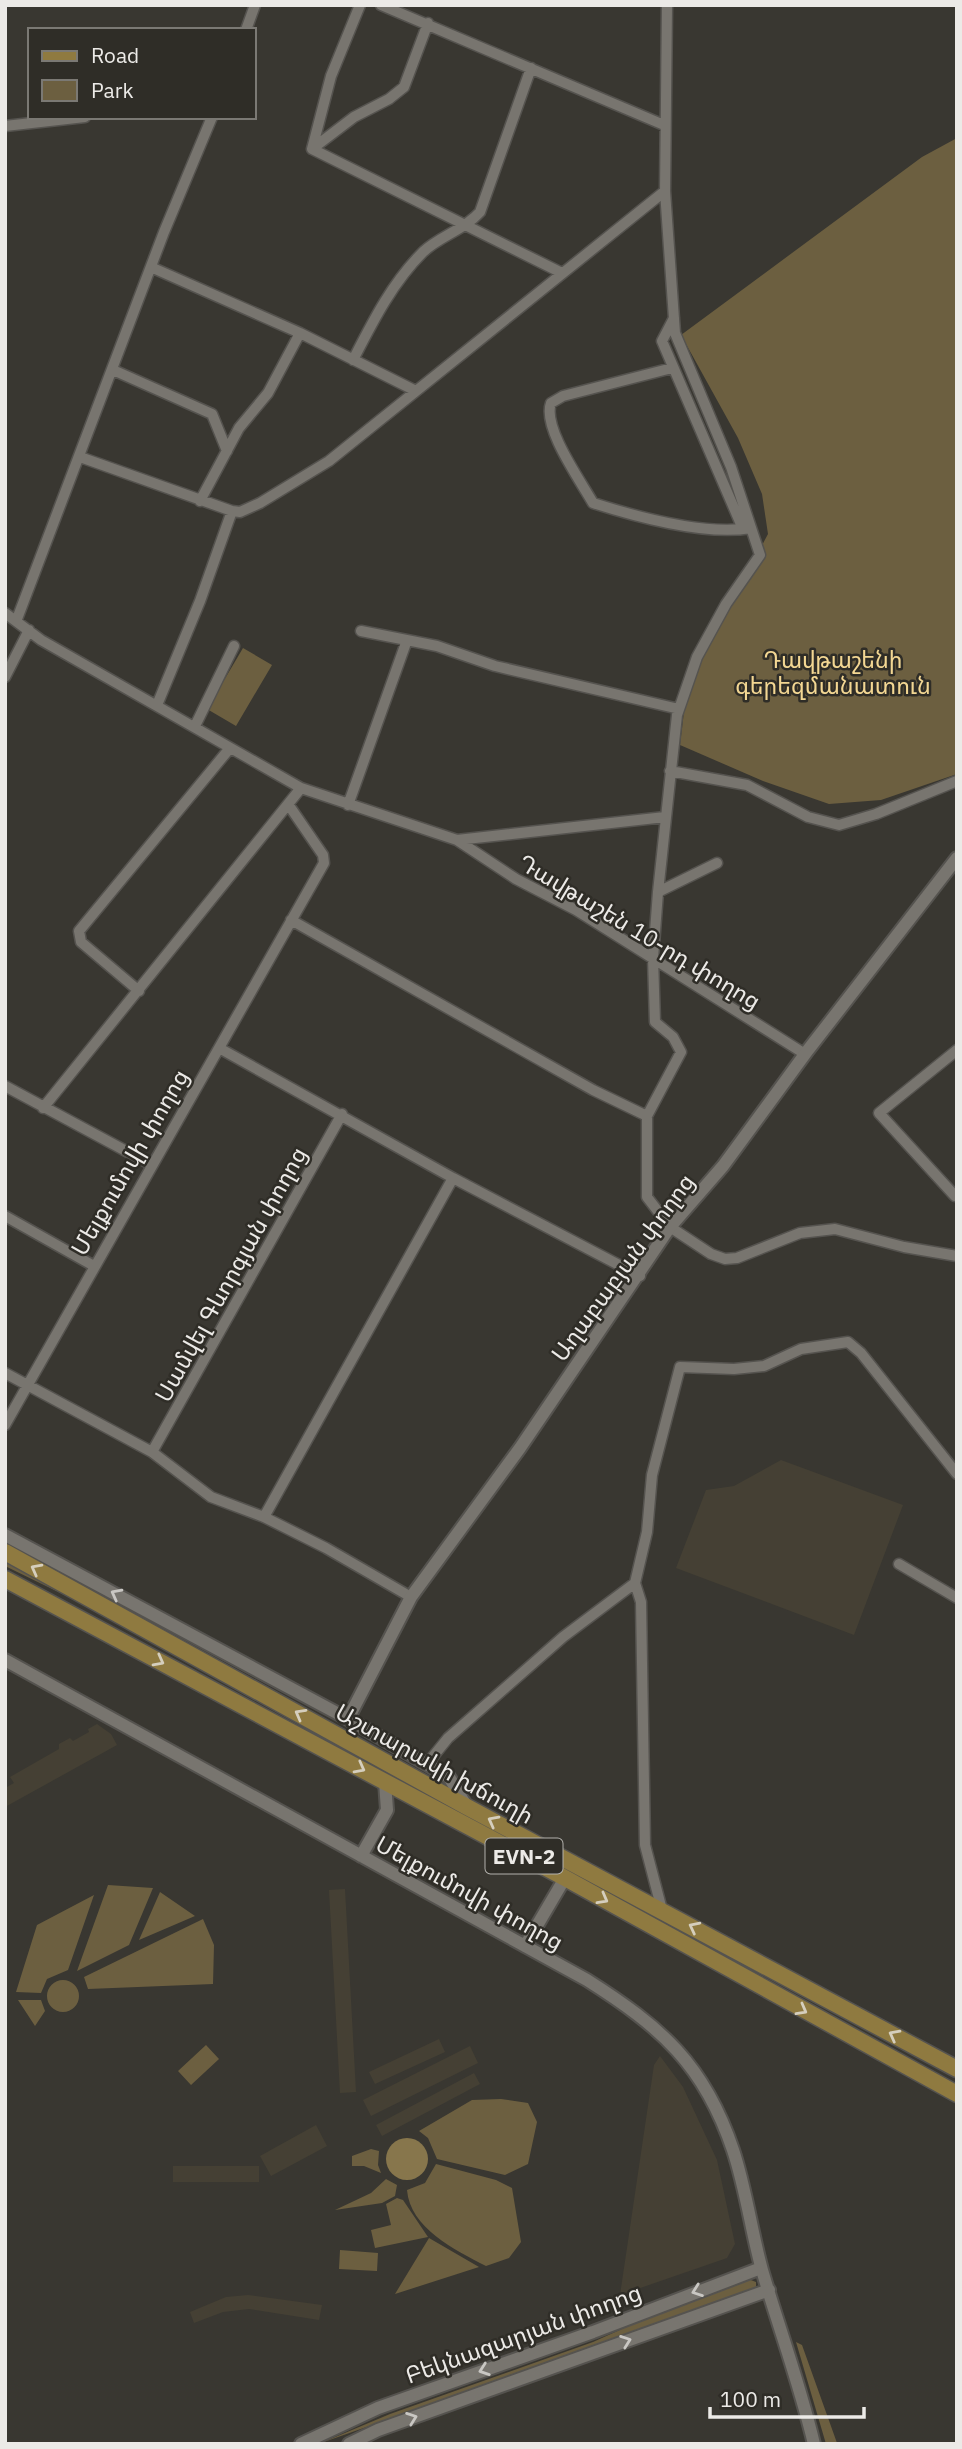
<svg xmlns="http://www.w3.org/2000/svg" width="962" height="2449" font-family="'IBM Plex Sans','Noto Sans Armenian',sans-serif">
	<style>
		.built { fill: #454034 }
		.green { fill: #6c5f40 }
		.water { fill: #87764c }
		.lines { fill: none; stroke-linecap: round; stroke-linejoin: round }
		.minor-casing { stroke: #55534f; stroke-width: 13 }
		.tertiary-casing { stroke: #55534f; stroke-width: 16 }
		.primary-casing { stroke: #55534f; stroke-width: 19 }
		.minor { stroke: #78756f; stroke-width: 10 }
		.tertiary { stroke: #78756f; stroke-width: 12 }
		.primary { stroke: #8f7a40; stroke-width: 16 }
		.oneway { stroke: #d5cebd }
		.oneway2 { stroke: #c9c7c3 }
		.labels { text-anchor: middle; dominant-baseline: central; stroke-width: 5; stroke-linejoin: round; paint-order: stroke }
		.shield { fill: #2f2d27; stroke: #b3b1ad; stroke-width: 2 }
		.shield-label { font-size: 21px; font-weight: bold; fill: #eceae7 }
		.park-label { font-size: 23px; fill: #f3d793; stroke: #2f2d27 }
		.street-label { font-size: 23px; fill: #eceae7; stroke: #2f2d27 }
	</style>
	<rect width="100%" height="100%" fill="#393731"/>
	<path class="built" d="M781 1460 903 1505 854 1635 676 1568 706 1490 734 1486Z
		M97 1724 111 1734 117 1745 5 1807V1788L14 1783 10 1777 59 1749V1744L70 1738 73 1741 89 1732 88 1729Z
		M345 1889 356 2092 340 2093 329 1890Z
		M439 2039 445 2052 375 2084 369 2072Z
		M470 2046 478 2063 371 2116 363 2100Z
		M660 2056 683 2087 717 2160 735 2244 727 2258 620 2295 654 2065Z
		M474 2073 480 2084 382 2136 376 2125Z
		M316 2125 327 2146 271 2176 260 2156Z
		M173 2166H259V2182H173Z
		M248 2295 322 2305 319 2320 249 2309 223 2312 194 2323 190 2312 226 2297Z"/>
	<path class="green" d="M957 138V774L881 800 829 804 763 781 680 745 687 686 768 534 762 494 738 438 681 335 922 157Z
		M243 648 272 665 236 726 207 709Z
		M5 1561 89 1607 5 1566Z
		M108 1885 153 1888 129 1945 77 1971Z
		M160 1892 195 1916 139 1940Z
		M94 1895 68 1970 47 1979 41 1993 16 1992 37 1925Z
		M203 1919 214 1945 213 1984 88 1989 84 1977Z
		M47 1996a16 16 0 1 1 32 0a16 16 0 1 1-32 0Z
		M18 2000H41L45 2011 35 2026Z
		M206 2045 219 2059 191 2085 178 2071Z
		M501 2099 528 2103 537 2122 528 2164 505 2175 437 2159 428 2138 419 2131 472 2100Z
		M371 2149 379 2151 378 2165 381 2173 364 2166H352V2156Z
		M436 2164 496 2180 512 2188 521 2242 509 2258 486 2266C455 2250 410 2228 407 2190L425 2183Z
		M386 2179 397 2185 395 2196 382 2203 335 2210 371 2193Z
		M397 2198 403 2200 428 2237 375 2248 371 2230 391 2225 386 2204Z
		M429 2238 479 2267 395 2294Z
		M340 2250 378 2253 377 2271 339 2269Z
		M748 2279 756 2282V2290L321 2443 390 2414 593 2342 655 2314Z
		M796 2342 802 2345 837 2443 851 2444H826Z"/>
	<path class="water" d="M386 2159a21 21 0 1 1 42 0a21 21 0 1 1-42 0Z"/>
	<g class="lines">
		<defs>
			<path id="minor" d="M381 5 664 125
				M667 5 665 191 675 333 731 467 760 555 726 604 697 657 677 715 658 892 653 958 655 1022 673 1037 681 1052 647 1116V1197L670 1227 711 1254 725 1259 737 1258 800 1233 835 1229 904 1247 957 1256
				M246 30 255 5
				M5 126 85 117
				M312 149 562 273
				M312 149 354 117 389 99 404 87 428 23
				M312 149 331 76 360 5
				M153 268 300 333 268 393 239 428 200 501
				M674 318 662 341 743 529
				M300 333 416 391
				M353 360C373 321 392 283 423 252 440 236 464 230 480 212L531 68
				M672 368 563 396 551 403C542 427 580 480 593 503 637 517 705 536 751 528
				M113 370 212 414 227 451
				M80 457 232 511 240 512 260 503 329 461 665 191
				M5 613 41 640 301 788 457 840 665 817
				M17 619 164 232 212 117
				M361 631 437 646 495 666 679 709
				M5 677 29 630
				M157 705 200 601 232 511
				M195 726 234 646
				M670 771 747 785 808 817 839 825 876 814 957 781
				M348 805 407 640
				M457 840 516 879 576 910 805 1054
				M658 892 717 863
				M291 920 593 1090 647 1116
				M139 991 81 942 79 931 230 748
				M219 1048 453 1178 640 1276
				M5 1086 152 1165
				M43 1108 301 788
				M955 1196 879 1113 957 1050
				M5 1216 94 1266
				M5 1373 152 1452 211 1497 264 1517 326 1548 411 1597
				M5 1425 324 863 323 855 288 804
				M152 1452 342 1114
				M264 1517 453 1178
				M899 1564 957 1598
				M635 1583 641 1602 645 1845 662 1910
				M427 1764 448 1738 563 1637 635 1583 647 1532 652 1475 680 1367 734 1369 764 1366 801 1349 848 1342 861 1353 957 1474"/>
			<path id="tertiary" d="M5 1535 348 1719 449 1777 467 1807
				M5 1660 587 1980C661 2027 704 2064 733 2150 746 2189 751 2230 762 2270 779 2328 800 2385 814 2444
				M348 1719 411 1597 520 1448 670 1227 723 1166 808 1050 957 858
				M361 1856 387 1810 385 1782
				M525 1946 565 1878
				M301 2444 378 2408 593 2332 761 2268
				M349 2444 378 2430 769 2290"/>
			<path id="primary" d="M5 1552 467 1807 957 2069
				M5 1579 565 1878 957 2094"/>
		</defs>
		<use href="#minor" class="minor-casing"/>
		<use href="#tertiary" class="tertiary-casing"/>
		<use href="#primary" class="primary-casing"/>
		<use href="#minor" class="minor"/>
		<use href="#tertiary" class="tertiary"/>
		<use href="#primary" class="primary"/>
	</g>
	<defs><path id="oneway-chevron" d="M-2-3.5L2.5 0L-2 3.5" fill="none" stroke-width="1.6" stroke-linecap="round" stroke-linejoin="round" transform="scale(1.75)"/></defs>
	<g class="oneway">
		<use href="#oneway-chevron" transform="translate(36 1569) rotate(-152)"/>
		<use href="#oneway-chevron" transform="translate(159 1661) rotate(28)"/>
		<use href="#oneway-chevron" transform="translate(300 1714) rotate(-151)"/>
		<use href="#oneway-chevron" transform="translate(360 1768) rotate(28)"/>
		<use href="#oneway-chevron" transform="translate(493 1821) rotate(-152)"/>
		<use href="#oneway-chevron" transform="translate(603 1899) rotate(29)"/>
		<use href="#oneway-chevron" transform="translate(694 1927) rotate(-153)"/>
		<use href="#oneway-chevron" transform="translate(802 2010) rotate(29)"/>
		<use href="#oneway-chevron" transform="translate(894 2035) rotate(-152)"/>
	</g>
	<g class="oneway2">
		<use href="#oneway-chevron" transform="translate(116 1594) rotate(-152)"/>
		<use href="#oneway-chevron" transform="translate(697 2291) rotate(160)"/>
		<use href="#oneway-chevron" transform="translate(626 2341) rotate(-20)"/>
		<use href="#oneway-chevron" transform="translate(484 2370) rotate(161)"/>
		<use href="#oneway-chevron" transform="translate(412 2418) rotate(-20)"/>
	</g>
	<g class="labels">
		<rect class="shield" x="485.5" y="1838.5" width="77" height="35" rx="5"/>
		<g class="shield-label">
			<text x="524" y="1856">EVN-2</text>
		</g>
		<g class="park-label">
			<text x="833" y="659">Դավթաշենի<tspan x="833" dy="26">գերեզմանատուն</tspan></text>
		</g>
		<g class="street-label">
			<text transform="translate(640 931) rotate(31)">Դավթաշեն 10-րդ փողոց</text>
			<text transform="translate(129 1162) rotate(-60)">Մելքումովի փողոց</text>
			<text transform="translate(622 1267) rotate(-54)">Աղաբաբյան փողոց</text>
			<text transform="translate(230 1274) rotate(-61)">Սամվել Գևորգյան փողոց</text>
			<text transform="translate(435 1763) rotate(29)">Աշտարակի խճուղի</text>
			<text transform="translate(470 1892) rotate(29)">Մելքումովի փողոց</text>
			<text transform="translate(523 2333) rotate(-20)">Բեկնազարյան փողոց</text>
		</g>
	</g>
	<rect width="962" height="2449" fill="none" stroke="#eceae7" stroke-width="14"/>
	<rect x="28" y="28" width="228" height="91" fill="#2f2d27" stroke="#7b7974" stroke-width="2"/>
	<rect x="42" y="51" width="35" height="10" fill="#8f7a40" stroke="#7b7974" stroke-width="2"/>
	<text x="91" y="63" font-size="21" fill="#eceae7">Road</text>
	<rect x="42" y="80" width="35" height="21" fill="#6c5f40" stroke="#7b7974" stroke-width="2"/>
	<text x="91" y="98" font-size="21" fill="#eceae7">Park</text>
	<path d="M710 2407v10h154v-10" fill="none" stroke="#eceae7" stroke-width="3.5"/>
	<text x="720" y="2407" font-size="21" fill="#eceae7" stroke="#2f2d27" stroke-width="5" paint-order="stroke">100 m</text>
</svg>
